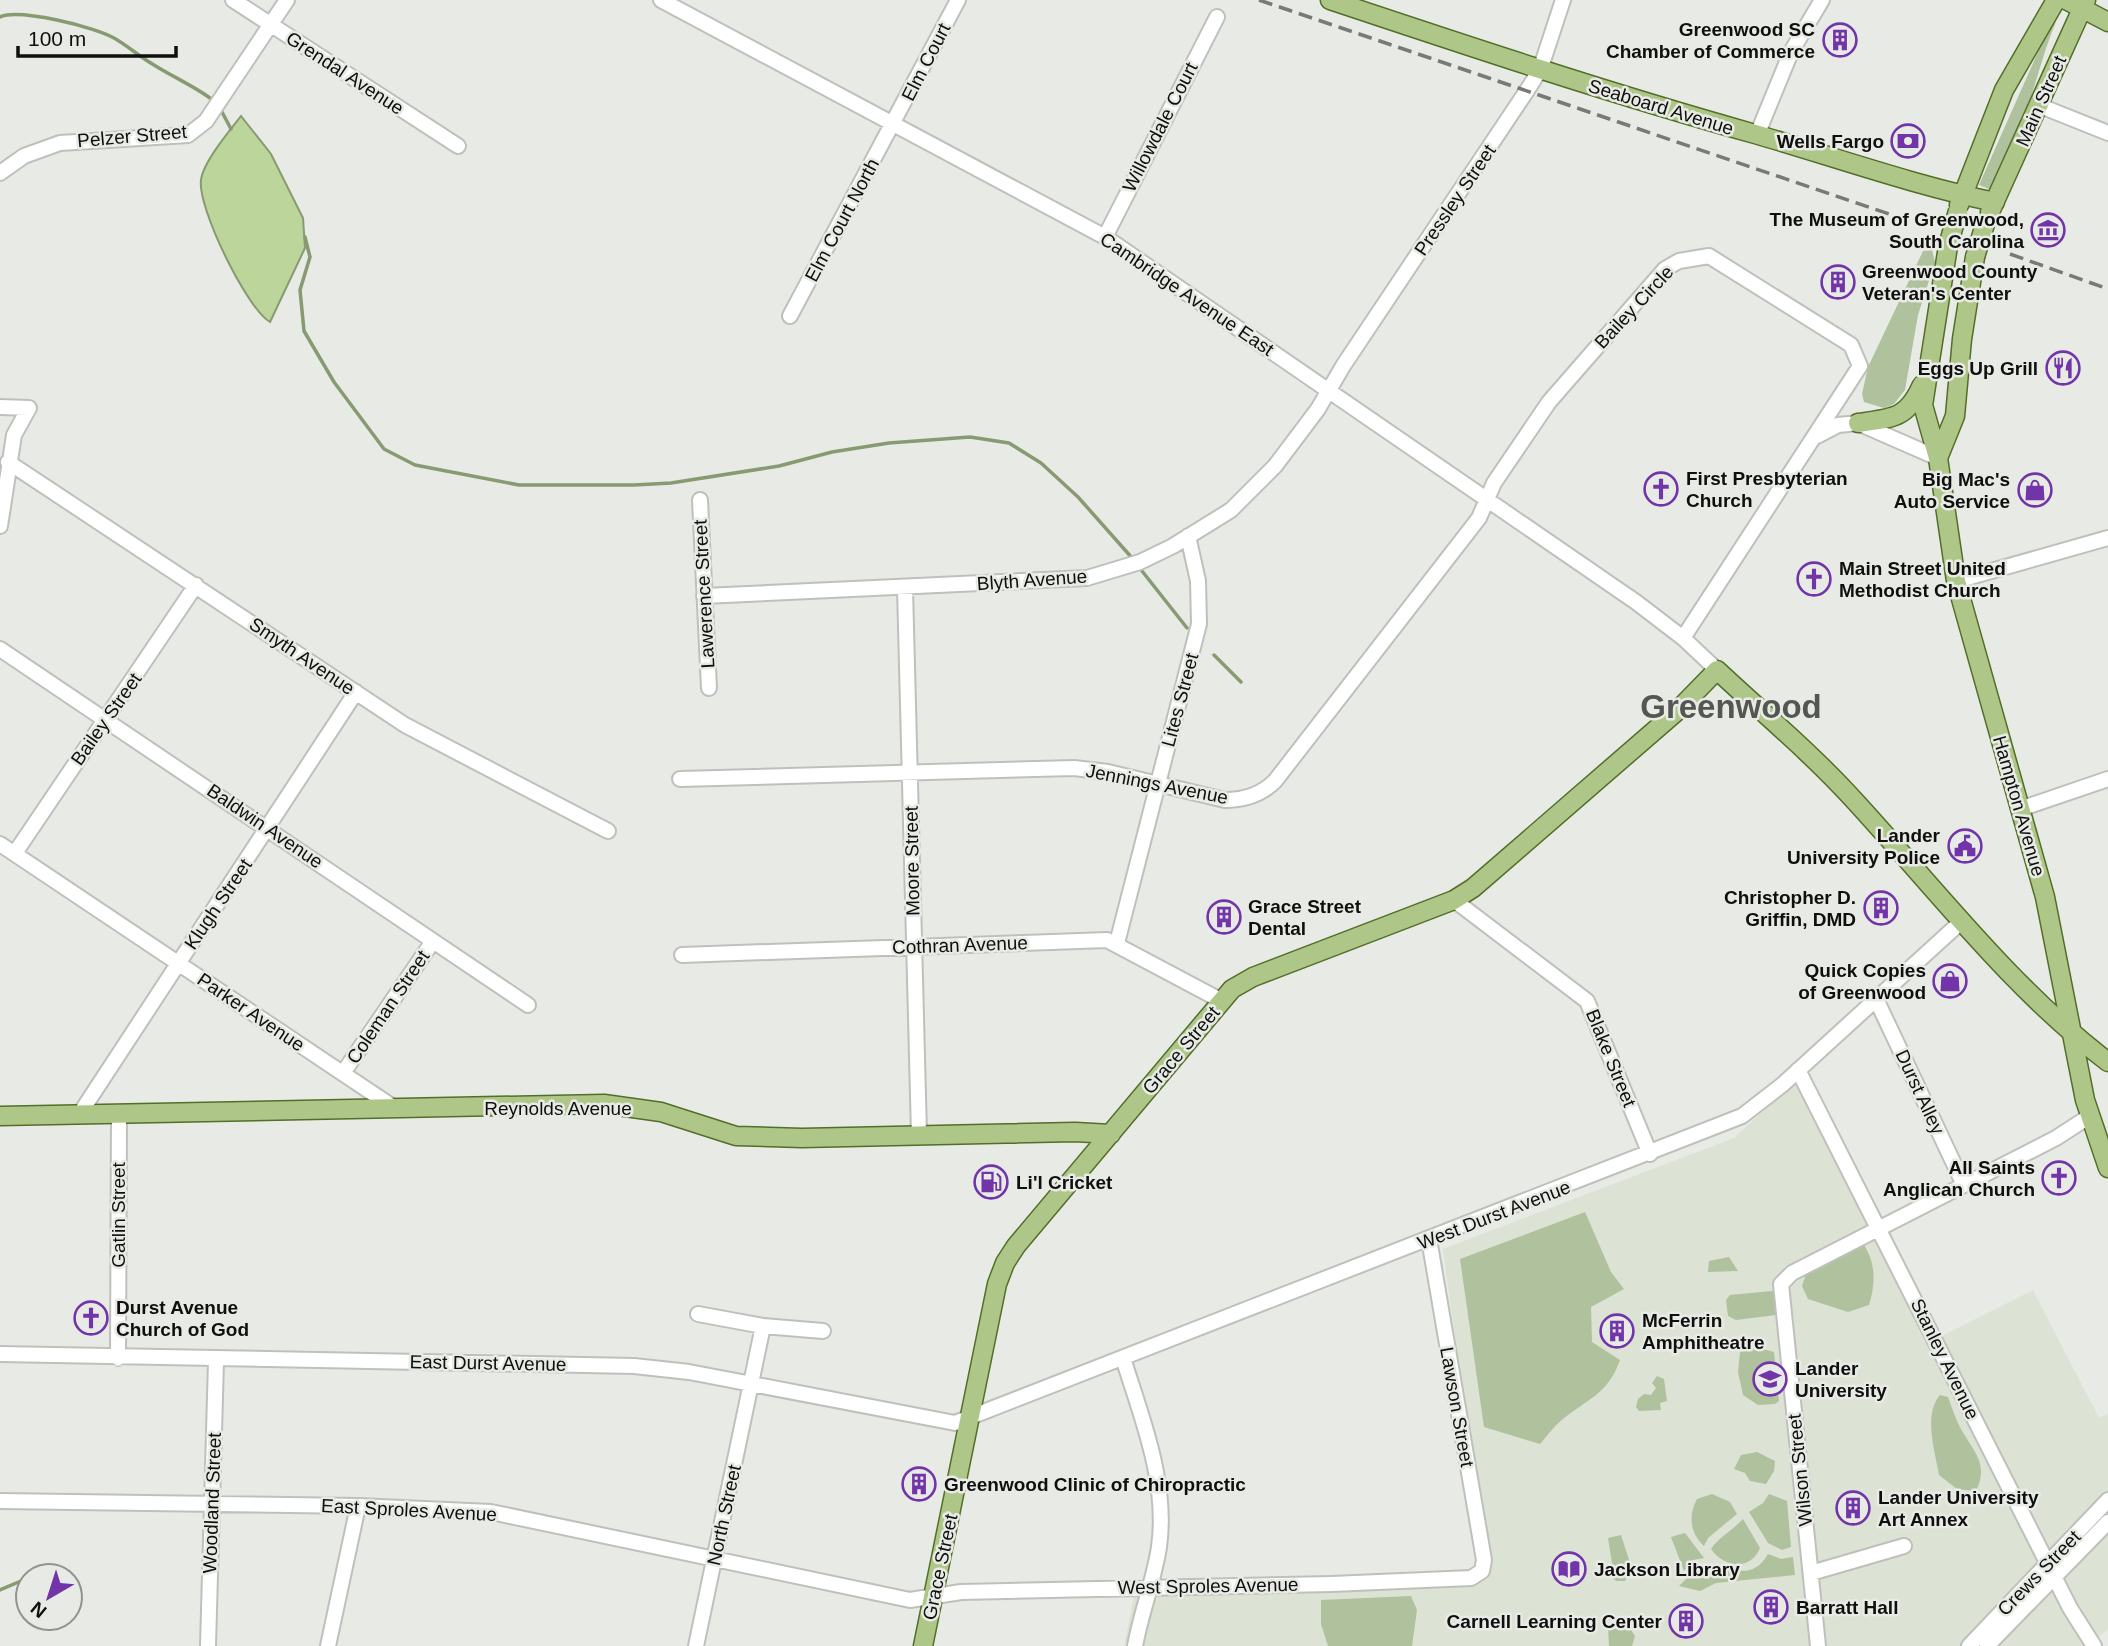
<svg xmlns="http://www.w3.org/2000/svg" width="2108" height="1646" font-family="Arial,sans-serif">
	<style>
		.built { fill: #dce2d4 }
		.green { fill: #b0c19d }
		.water { fill: #bbd59b; stroke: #879a71; stroke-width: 2 }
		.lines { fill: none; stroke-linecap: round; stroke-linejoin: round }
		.stream { stroke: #879a71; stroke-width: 3.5 }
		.minor-casing { stroke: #bec1bb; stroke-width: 18 }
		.major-casing { stroke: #536e29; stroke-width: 21 }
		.minor { stroke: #fff; stroke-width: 14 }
		.major { stroke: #aec788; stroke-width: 18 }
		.rail { stroke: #787a76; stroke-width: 3.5; stroke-dasharray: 14 7; stroke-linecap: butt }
		.major-bridge-casing { stroke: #536e29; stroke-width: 21; stroke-linecap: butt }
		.major-bridge { stroke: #aec788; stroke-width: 18 }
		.labels { text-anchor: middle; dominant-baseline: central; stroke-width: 5; stroke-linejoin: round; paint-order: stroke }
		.poi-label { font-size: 19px; font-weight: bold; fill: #0f100e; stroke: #e8ebe5; text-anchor: start }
		.street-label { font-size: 19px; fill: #0f100e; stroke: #e8ebe5 }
		.town-label { font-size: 33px; font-weight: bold; fill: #545651; stroke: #e8ebe5 }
	</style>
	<rect width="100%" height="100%" fill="#e8ebe5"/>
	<path class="built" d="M1795 1081 1926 1344 2033 1290 2099 1418 2108 1414V1630L2085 1646H1124L1135 1591 1472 1581 1486 1564 1443 1249 1734 1138Z"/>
	<path class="green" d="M2056 22C2035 70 2023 151 1989 189L1979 185 2046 34Z
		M1932 250 1935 262 1918 315 1905 390 1894 404 1884 408 1864 402 1862 394 1868 367 1923 251Z
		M1585 1212 1611 1272 1624 1289 1591 1307 1592 1342 1620 1360C1608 1394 1589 1398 1563 1419 1554 1426 1547 1436 1540 1444L1484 1427 1460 1259Z
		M1862 1242C1876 1262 1876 1282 1869 1305L1848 1312 1808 1299 1802 1286 1807 1271Z
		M1729 1257 1738 1271 1708 1272 1709 1261Z
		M1772 1291 1776 1292V1315L1736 1320 1728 1316 1726 1300 1730 1295Z
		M1759 1348 1774 1352 1779 1401 1775 1404 1758 1405 1743 1395 1738 1372 1740 1352Z
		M1657 1376 1664 1379 1667 1401 1660 1403 1661 1410 1639 1411 1636 1407 1638 1399 1644 1394 1651 1395 1656 1388 1652 1383Z
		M1940 1395 1948 1397C1952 1408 1956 1420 1961 1429 1974 1452 1989 1464 1976 1491L1957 1489 1939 1475C1935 1451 1923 1415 1940 1395Z
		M1757 1452 1775 1461 1774 1471 1766 1484 1750 1481 1745 1473 1734 1469 1741 1455Z
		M1712 1494 1730 1502 1737 1514 1708 1538 1704 1546C1690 1533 1688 1516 1697 1499Z
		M1769 1494 1787 1501 1791 1547 1782 1550 1768 1543 1749 1512 1763 1503Z
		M1743 1519 1760 1548C1751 1571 1724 1568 1711 1549 1719 1537 1733 1530 1743 1519Z
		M1685 1533 1704 1558 1693 1560 1684 1571 1671 1537Z
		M1621 1535 1632 1569 1625 1581H1616L1607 1572 1612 1563 1608 1538Z
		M1768 1554 1781 1559 1793 1557 1795 1575 1716 1583 1700 1591 1679 1586C1686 1580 1692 1570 1701 1567 1725 1560 1749 1587 1768 1554Z
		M1411 1596 1417 1610 1412 1646H1328L1321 1624V1600Z
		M1625 1621 1635 1636 1632 1646H1609L1608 1627Z"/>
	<path class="water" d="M241 116 271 154 303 218 305 248 270 322C247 309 197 207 201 180 203 162 230 130 241 116Z"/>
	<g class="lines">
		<path class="stream" d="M0 17C19 8 95 27 114 38 128 46 140 57 154 65 173 77 192 85 210 98
			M222 112 231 129
			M305 237 310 257 300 290 304 331 334 382 384 449 415 465 519 485H634L671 483 779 466 832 452 889 443 970 437 1009 443 1041 463 1078 497 1133 559
			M1142 571 1187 628
			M1214 655 1241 682
			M33 1576 35 1575
			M0 1590 28 1578"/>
		<defs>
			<path id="minor" d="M233 0 458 146
				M661 0 1105 237 1636 602 1683 638 1717 670
				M2038 105 2108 133
				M1757 135 1791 52 1822 0
				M0 173 24 156 60 143 188 135 206 121 287 0
				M1105 237 1217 17
				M790 316 958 0
				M0 407 29 408 14 435 0 526
				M1817 436 1838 425 1858 423 1938 458
				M8 462 405 725 608 831
				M700 500 709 688
				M1956 581 2108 538
				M905 588 919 1135
				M704 596 1087 578 1140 562 1173 546 1231 510 1275 466 1318 409 1343 366 1526 92 1540 70 1563 0
				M0 649 528 1005
				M680 779 1074 768 1108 772 1225 800C1244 800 1261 795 1275 781L1479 518 1494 483 1549 402 1665 269 1679 261 1709 256 1851 345 1860 366 1683 638
				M2020 809 2108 779
				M0 844 396 1109
				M15 853 196 585
				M1454 900 1587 1001 1650 1154
				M1117 943 1199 624 1198 581 1188 536
				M682 955 1107 940 1222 1001
				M1876 999 1964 1185
				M1798 1070 2070 1608 2094 1646
				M343 1073 433 941
				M79 1115 356 692
				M698 1314 763 1326 823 1331
				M0 1354 634 1366 689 1372 955 1423 1742 1116 1782 1085 1962 921
				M118 1358 119 1114
				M1123 1358C1142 1419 1168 1482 1159 1547 1154 1580 1141 1613 1135 1646
				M0 1501 358 1506 491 1512 910 1600 961 1592 1332 1584 1471 1578 1482 1571 1484 1560 1429 1239
				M1811 1573 1904 1546
				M208 1646 216 1361
				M328 1646 358 1506
				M696 1646 763 1326
				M1818 1646 1781 1284 1792 1273 2056 1138 2090 1116
				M1969 1646 2108 1500
				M1987 1646 2108 1522"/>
			<path id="major" d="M1330 0C1471 47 1612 94 1755 134 1835 157 1913 185 1995 202
				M2066 0 2108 22
				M1959 205 2004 90 2056 0
				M1990 212 2086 0
				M1948 246 1923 405 1938 458 1956 581 2045 897 2085 1100 2108 1168
				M1858 423C1893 418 1907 419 1922 385
				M1938 458 1955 416 1962 339 1975 257
				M0 1116 604 1104 661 1112 736 1136 802 1138 1075 1132 1111 1134
				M923 1646 997 1284 1005 1263 1016 1246 1232 989 1253 977 1454 900 1473 888 1676 712 1717 670C1763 713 1811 753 1853 799 1935 888 2011 988 2108 1062"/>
		</defs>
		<use href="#minor" class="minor-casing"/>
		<use href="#major" class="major-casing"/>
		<use href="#minor" class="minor"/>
		<use href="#major" class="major"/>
		<path class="rail" d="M1259 0 1904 219
			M2010 254 2108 289"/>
		<defs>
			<path id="major-bridge" d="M1948 246 1958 211
				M1975 257 1986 221"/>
		</defs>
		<use href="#major-bridge" class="major-bridge-casing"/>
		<use href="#major-bridge" class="major-bridge"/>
	</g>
	<defs>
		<symbol id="building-ring" viewBox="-11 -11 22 22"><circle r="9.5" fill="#e8ebe5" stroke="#7134a9" stroke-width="1.5"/><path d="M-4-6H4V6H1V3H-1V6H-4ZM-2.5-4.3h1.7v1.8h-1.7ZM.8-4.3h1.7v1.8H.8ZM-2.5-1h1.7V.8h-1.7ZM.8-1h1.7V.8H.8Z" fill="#7134a9"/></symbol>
		<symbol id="bank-ring" viewBox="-11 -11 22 22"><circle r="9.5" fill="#e8ebe5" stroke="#7134a9" stroke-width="1.5"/><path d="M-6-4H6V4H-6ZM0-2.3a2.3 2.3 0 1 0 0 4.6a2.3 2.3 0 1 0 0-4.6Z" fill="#7134a9"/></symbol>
		<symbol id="museum-ring" viewBox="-11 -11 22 22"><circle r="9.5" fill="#e8ebe5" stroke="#7134a9" stroke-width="1.5"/><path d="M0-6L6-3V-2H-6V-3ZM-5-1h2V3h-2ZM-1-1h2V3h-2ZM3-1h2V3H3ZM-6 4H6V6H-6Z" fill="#7134a9"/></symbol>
		<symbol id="restaurant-ring" viewBox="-11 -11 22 22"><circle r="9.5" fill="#e8ebe5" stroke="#7134a9" stroke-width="1.5"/><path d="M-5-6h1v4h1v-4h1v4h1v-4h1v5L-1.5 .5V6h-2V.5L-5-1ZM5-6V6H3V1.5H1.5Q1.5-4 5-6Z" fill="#7134a9"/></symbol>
		<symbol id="church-ring" viewBox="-11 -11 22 22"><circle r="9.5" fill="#e8ebe5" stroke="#7134a9" stroke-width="1.5"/><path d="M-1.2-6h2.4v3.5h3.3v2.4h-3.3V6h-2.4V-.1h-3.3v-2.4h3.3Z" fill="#7134a9"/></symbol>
		<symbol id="shop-ring" viewBox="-11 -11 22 22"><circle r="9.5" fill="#e8ebe5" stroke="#7134a9" stroke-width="1.5"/><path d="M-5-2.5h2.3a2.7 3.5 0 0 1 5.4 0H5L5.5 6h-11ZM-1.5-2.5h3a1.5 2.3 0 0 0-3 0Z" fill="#7134a9"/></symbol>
		<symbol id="civic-ring" viewBox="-11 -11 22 22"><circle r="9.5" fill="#e8ebe5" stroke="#7134a9" stroke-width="1.5"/><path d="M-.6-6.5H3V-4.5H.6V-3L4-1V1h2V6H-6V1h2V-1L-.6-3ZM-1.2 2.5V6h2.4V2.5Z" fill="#7134a9"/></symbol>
		<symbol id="fuel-ring" viewBox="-11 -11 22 22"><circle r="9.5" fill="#e8ebe5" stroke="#7134a9" stroke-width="1.5"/><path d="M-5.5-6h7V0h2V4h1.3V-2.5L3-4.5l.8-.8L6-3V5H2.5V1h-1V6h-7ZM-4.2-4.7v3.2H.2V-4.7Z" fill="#7134a9"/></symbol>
		<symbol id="university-ring" viewBox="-11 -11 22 22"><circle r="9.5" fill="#e8ebe5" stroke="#7134a9" stroke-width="1.5"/><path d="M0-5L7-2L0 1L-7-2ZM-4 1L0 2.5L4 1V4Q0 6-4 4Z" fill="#7134a9"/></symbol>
		<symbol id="library-ring" viewBox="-11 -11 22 22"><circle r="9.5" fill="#e8ebe5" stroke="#7134a9" stroke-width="1.5"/><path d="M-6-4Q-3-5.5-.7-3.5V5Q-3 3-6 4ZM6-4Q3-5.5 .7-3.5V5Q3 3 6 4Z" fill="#7134a9"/></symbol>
	</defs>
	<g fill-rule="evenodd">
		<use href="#building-ring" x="1821" y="21" width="38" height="38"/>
		<use href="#bank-ring" x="1889" y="122" width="38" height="38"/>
		<use href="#museum-ring" x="2029" y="211" width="38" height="38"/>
		<use href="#building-ring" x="1819" y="263" width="38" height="38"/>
		<use href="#restaurant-ring" x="2044" y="349" width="38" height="38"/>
		<use href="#church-ring" x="1642" y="470" width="38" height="38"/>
		<use href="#shop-ring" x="2016" y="471" width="38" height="38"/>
		<use href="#church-ring" x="1795" y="560" width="38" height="38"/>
		<use href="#civic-ring" x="1946" y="827" width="38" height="38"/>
		<use href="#building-ring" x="1862" y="889" width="38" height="38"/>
		<use href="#building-ring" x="1205" y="898" width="38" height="38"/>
		<use href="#shop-ring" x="1931" y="962" width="38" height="38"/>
		<use href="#church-ring" x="2040" y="1159" width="38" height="38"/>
		<use href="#fuel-ring" x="972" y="1163" width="38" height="38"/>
		<use href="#church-ring" x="72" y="1299" width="38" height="38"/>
		<use href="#building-ring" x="1598" y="1312" width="38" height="38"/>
		<use href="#university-ring" x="1751" y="1360" width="38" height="38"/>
		<use href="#building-ring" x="900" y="1465" width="38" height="38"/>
		<use href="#building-ring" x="1834" y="1489" width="38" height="38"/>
		<use href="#library-ring" x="1550" y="1550" width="38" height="38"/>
		<use href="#building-ring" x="1752" y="1588" width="38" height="38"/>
		<use href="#building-ring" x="1667" y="1602" width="38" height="38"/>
	</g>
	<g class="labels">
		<g class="poi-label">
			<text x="1815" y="29" text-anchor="end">Greenwood SC<tspan x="1815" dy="22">Chamber of Commerce</tspan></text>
			<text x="1884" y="141" text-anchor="end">Wells Fargo</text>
			<text x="2024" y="219" text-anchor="end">The Museum of Greenwood,<tspan x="2024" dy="22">South Carolina</tspan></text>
			<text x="1862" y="271">Greenwood County<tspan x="1862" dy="22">Veteran's Center</tspan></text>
			<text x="2038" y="368" text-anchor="end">Eggs Up Grill</text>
			<text x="1686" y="478">First Presbyterian<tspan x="1686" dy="22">Church</tspan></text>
			<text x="2010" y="479" text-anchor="end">Big Mac's<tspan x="2010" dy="22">Auto Service</tspan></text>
			<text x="1839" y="568">Main Street United<tspan x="1839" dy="22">Methodist Church</tspan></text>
			<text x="1940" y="835" text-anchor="end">Lander<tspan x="1940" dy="22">University Police</tspan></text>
			<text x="1856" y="897" text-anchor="end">Christopher D.<tspan x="1856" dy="22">Griffin, DMD</tspan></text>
			<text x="1248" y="906">Grace Street<tspan x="1248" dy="22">Dental</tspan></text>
			<text x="1926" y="970" text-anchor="end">Quick Copies<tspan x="1926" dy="22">of Greenwood</tspan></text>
			<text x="2035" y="1167" text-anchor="end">All Saints<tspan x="2035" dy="22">Anglican Church</tspan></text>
			<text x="1016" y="1182">Li'l Cricket</text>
			<text x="116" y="1307">Durst Avenue<tspan x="116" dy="22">Church of God</tspan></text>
			<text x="1642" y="1320">McFerrin<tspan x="1642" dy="22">Amphitheatre</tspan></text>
			<text x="1795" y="1368">Lander<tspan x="1795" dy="22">University</tspan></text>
			<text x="944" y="1484">Greenwood Clinic of Chiropractic</text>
			<text x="1878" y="1497">Lander University<tspan x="1878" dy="22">Art Annex</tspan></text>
			<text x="1594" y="1569">Jackson Library</text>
			<text x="1796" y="1607">Barratt Hall</text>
			<text x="1662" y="1621" text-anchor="end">Carnell Learning Center</text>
		</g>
		<g class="street-label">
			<text transform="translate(926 62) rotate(-63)">Elm Court</text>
			<text transform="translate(345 73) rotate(33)">Grendal Avenue</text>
			<text transform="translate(2041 101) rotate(-66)">Main Street</text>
			<text transform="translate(1661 107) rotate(17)">Seaboard Avenue</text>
			<text transform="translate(1160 127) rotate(-63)">Willowdale Court</text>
			<text transform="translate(132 136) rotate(-5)">Pelzer Street</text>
			<text transform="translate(1455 200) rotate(-56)">Pressley Street</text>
			<text transform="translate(842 220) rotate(-62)">Elm Court North</text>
			<text transform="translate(1187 294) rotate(34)">Cambridge Avenue East</text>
			<text transform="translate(1634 307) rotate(-47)">Bailey Circle</text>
			<text transform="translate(1032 580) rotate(-4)">Blyth Avenue</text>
			<text transform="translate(704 594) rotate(-93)">Lawerence Street</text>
			<text transform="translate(302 656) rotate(34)">Smyth Avenue</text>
			<text transform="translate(1180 700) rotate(-75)">Lites Street</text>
			<text transform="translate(106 719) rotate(-55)">Bailey Street</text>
			<text transform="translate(1157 784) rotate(11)">Jennings Avenue</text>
			<text transform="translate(2019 806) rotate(74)">Hampton Avenue</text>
			<text transform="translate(265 826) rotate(34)">Baldwin Avenue</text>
			<text transform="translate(912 861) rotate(-91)">Moore Street</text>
			<text transform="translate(218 904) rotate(-56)">Klugh Street</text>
			<text transform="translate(960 945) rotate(-2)">Cothran Avenue</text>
			<text transform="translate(388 1007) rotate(-56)">Coleman Street</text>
			<text transform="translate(251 1012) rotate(34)">Parker Avenue</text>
			<text transform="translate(1181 1050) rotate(-50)">Grace Street</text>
			<text transform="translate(1611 1058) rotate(68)">Blake Street</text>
			<text transform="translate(1920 1092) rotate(65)">Durst Alley</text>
			<text x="558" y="1108">Reynolds Avenue</text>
			<text transform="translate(118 1215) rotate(-90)">Gatlin Street</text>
			<text transform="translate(1494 1215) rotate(-21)">West Durst Avenue</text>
			<text transform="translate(1945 1359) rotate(64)">Stanley Avenue</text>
			<text transform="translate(488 1363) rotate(1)">East Durst Avenue</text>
			<text transform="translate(1457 1407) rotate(80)">Lawson Street</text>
			<text transform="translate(1800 1470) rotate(-96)">Wilson Street</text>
			<text transform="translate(212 1503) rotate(-88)">Woodland Street</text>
			<text transform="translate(409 1510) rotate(3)">East Sproles Avenue</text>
			<text transform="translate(724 1515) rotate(-78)">North Street</text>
			<text transform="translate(940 1567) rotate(-78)">Grace Street</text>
			<text transform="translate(2039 1573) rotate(-46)">Crews Street</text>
			<text transform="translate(1208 1586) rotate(-1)">West Sproles Avenue</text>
		</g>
		<g class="town-label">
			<text x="1731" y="706">Greenwood</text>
		</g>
	</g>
	<g transform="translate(49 1597) rotate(219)"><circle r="33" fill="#e8ebe5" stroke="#91938f" stroke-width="2"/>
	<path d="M0-5L12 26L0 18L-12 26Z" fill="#7134a9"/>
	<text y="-10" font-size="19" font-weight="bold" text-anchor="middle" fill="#0f100e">N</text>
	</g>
	<path d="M18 46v10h158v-10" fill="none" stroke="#0f100e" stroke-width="3.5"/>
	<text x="28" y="46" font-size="21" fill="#0f100e" stroke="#e8ebe5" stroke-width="5" paint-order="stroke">100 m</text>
</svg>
